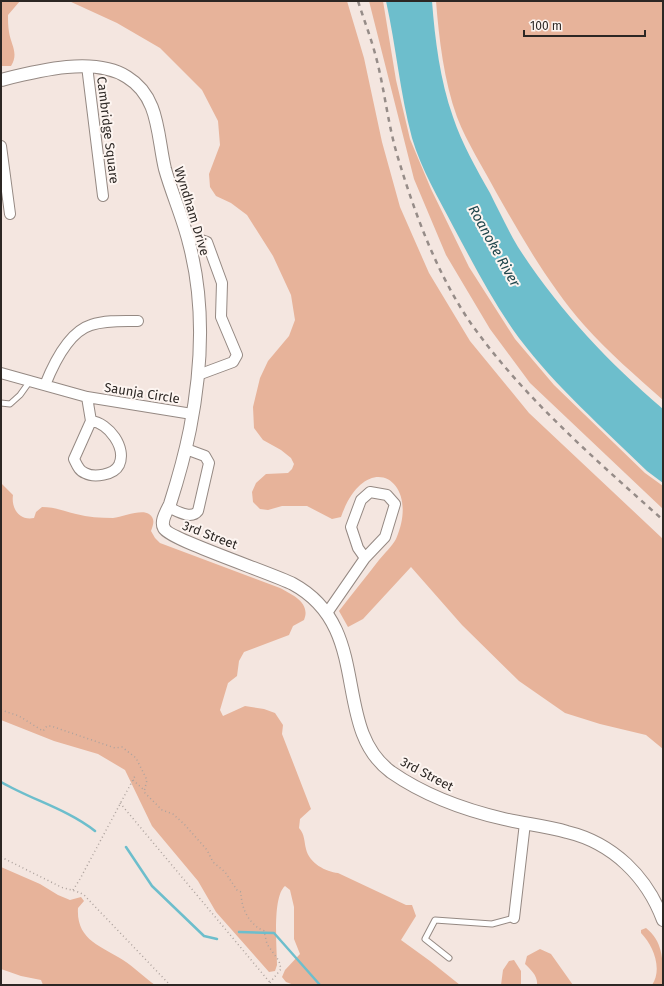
<svg xmlns="http://www.w3.org/2000/svg" width="664" height="986" font-family="'Fira Sans',sans-serif">
	<style>
		.green { fill: #e7b39a }
		.water { fill: #6dbecc }
		.lines { fill: none; stroke-linecap: round; stroke-linejoin: round }
		.stream { stroke: #6dbecc; stroke-width: 2.5 }
		.service-casing { stroke: #958983; stroke-width: 7 }
		.minor-casing { stroke: #958983; stroke-width: 12 }
		.tertiary-casing { stroke: #958983; stroke-width: 14 }
		.path { stroke: #aea39e; stroke-width: 1.5; stroke-dasharray: 1 3; stroke-linecap: butt }
		.service { stroke: #fff; stroke-width: 5 }
		.minor { stroke: #fff; stroke-width: 10 }
		.tertiary { stroke: #fff; stroke-width: 12 }
		.rail { stroke: #968c88; stroke-width: 2.5; stroke-dasharray: 5 5; stroke-linecap: butt }
		.labels { text-anchor: middle; dominant-baseline: central; stroke-width: 4; stroke-linejoin: round; paint-order: stroke }
		.street-label { font-size: 13px; fill: #2c2724; stroke: #fdf5f1 }
		.water-label { font-size: 14px; font-style: italic; fill: #21474d; stroke: #fdf5f1 }
	</style>
	<rect width="100%" height="100%" fill="#f4e6e0"/>
	<path class="green" d="M1 1H20L8 15C8 21 8 26 9 32 11 45 19 53 11 66H1Z
		M69 1H347L364 58 382 142 400 207 429 273 470 341 529 413 663 539V749L646 735 600 724 565 713 519 681 462 625 411 567 363 619 348 627 339 611C352 594 366 577 379 560 384 554 392 546 396 539 422 480 366 446 341 517L332 519 307 506H282L268 510 260 509 253 502 252 492 256 483 266 474 288 473 292 469 294 464 291 458 281 450 263 440 254 428 253 407 260 378 268 361 289 336 295 320 291 295 273 256 247 215 231 203 216 196 210 187 209 174 220 145 218 121 202 90 160 48 117 23Z
		M369 1H383L396 80 410 139 431 189 469 267 515 339 554 385 645 473 663 486V509L530 383 490 329 446 255 414 179Z
		M436 1H663V400C636 376 608 352 584 325 549 285 522 238 496 192 483 167 467 143 457 117 444 81 439 39 436 1Z
		M1 483 13 495C11 508 19 521 34 518L36 512 42 507C54 507 64 511 76 514 88 517 100 518 113 518 123 517 141 509 149 514 156 519 153 525 151 531L155 538 160 543 280 588C293 595 311 603 304 620L293 626 289 635 244 652 239 661 237 676 228 683 220 710 223 716 245 706 264 709 275 713 283 725 282 734 311 809 300 819 299 828C305 835 304 841 306 849 309 863 326 872 338 873L406 905H412L416 916 401 940 430 961 460 985H294L286 982 282 977 285 970 300 954 294 939V907L290 890 285 886C272 897 277 948 277 965L275 971 269 972 216 912 198 881 152 826 125 770 98 754 54 741 1 720Z
		M1 867 40 884 58 895 70 900 81 897 84 901 78 908C76 940 101 946 123 960 134 967 144 977 155 985H43L41 980 21 976 1 969Z
		M646 928C664 942 663 963 663 985H652C663 969 653 945 641 933V930Z
		M540 949 551 954 573 985H537C538 976 531 970 525 964L527 956Z
		M514 960 521 971V985H501L503 970 509 961Z"/>
	<path class="water" d="M386 1H432C435 40 440 80 453 117 462 144 476 168 490 193 499 211 508 230 518 247 558 309 607 361 663 409V483L647 471C603 428 556 387 519 338 494 304 474 265 454 228 439 199 421 169 412 138 400 93 396 46 386 1Z"/>
	<g class="lines">
		<path class="stream" d="M1 782C32 800 67 809 95 831
			M126 847 152 886 204 936 217 939
			M239 932 274 933 320 985"/>
		<defs>
			<path id="service" d="M1 403 10 404 20 395 30 381
				M449 958 425 939 435 920 492 924 514 918"/>
			<path id="minor" d="M87 66 103 196
				M1 146 10 214
				M188 239 195 238 207 242 222 283 221 317 237 355 233 362 198 375
				M1 373 87 397 192 414
				M45 385C53 365 68 332 91 325 106 320 123 321 138 321
				M87 397 91 421 74 459C77 465 79 471 85 473 94 478 114 475 119 465 127 448 109 423 91 421
				M168 507C177 511 191 520 198 511L209 463 205 456 186 449
				M327 613 365 558 385 537 395 504 387 495 370 492 361 500 351 527 358 548 365 558
				M514 918 525 823"/>
			<path id="tertiary" d="M1 80C37 71 94 56 127 77 160 97 157 136 165 169 172 194 183 218 189 243 205 303 202 368 190 429 185 454 178 479 170 504 167 511 160 521 164 528 168 539 274 574 293 584 374 628 330 727 391 772 424 795 465 810 504 819 525 824 547 826 567 832 613 843 647 877 663 920"/>
		</defs>
		<use href="#service" class="service-casing"/>
		<use href="#minor" class="minor-casing"/>
		<use href="#tertiary" class="tertiary-casing"/>
		<path class="path" d="M1 710 19 716 43 731 47 726H51L115 748 122 747 136 758 147 780 144 792 162 810 173 814 184 824 207 850 213 862 225 872 237 890 241 892C241 905 246 918 256 926 258 929 262 929 264 931L267 944 279 961 281 969 268 985
			M133 780 144 790
			M120 803 272 985
			M1 857 61 887C69 890 76 890 84 895L170 985
			M73 890 80 879 135 776"/>
		<use href="#service" class="service"/>
		<use href="#minor" class="minor"/>
		<use href="#tertiary" class="tertiary"/>
		<path class="rail" d="M358 1C364 20 371 38 376 57 385 91 388 127 399 161 416 217 438 276 472 325 525 399 595 459 663 520"/>
	</g>
	<g class="labels">
		<g class="street-label">
			<text transform="translate(108 130) rotate(83)">Cambridge Square</text>
			<text transform="translate(192 211) rotate(73)">Wyndham Drive</text>
			<text transform="translate(142 393) rotate(9)">Saunja Circle</text>
			<text transform="translate(210 535) rotate(21)">3rd Street</text>
			<text transform="translate(427 774) rotate(28)">3rd Street</text>
		</g>
		<g class="water-label">
			<text transform="translate(494 246) rotate(61)">Roanoke River</text>
		</g>
	</g>
	<rect width="664" height="986" fill="none" stroke="#2c2724" stroke-width="4"/>
	<path d="M524 30v6h121v-6" fill="none" stroke="#2c2724" stroke-width="2"/>
	<text x="530" y="30" font-size="12" fill="#2c2724" stroke="#fdf5f1" stroke-width="3" paint-order="stroke">100 m</text>
</svg>
